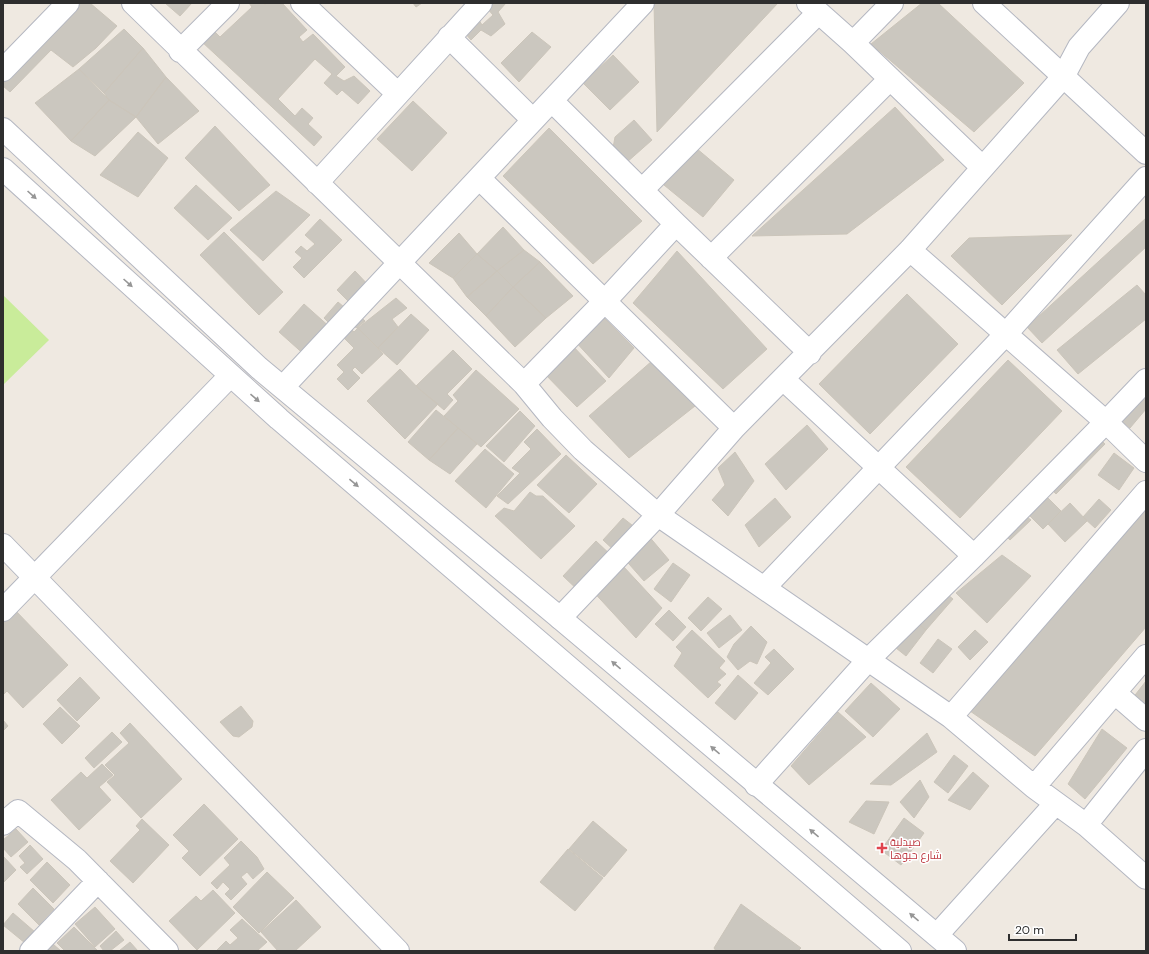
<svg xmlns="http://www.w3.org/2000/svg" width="1149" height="954" font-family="'DM Sans',Cairo,sans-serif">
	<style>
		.pitch { fill: #c9ec9a }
		.building { fill: #cbc7bf; stroke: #cbc5ba }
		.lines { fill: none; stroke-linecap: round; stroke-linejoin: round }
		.street-casing { stroke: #b4b7c1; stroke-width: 24 }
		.secondary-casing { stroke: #b4b7c1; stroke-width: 24 }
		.street { stroke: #fff; stroke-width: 22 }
		.secondary { stroke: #fff; stroke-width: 22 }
		.oneway { fill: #969696 }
		.health-dot { fill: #e0444e; stroke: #fff; stroke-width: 1.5 }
		.labels { text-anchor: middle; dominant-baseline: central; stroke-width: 3; stroke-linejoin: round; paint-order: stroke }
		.health-label { font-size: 11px; fill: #be3a42; stroke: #fff; text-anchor: start }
	</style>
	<rect width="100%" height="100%" fill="#efe9e1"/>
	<path class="pitch" d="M3 295 49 340 3 385Z"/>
	<path class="building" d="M79 3H90L117 26 96 48 73 67 51 50 10 92 3 86V81Z
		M165 3H192L180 16Z
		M249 3H263L265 5 267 3H282L307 30 299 37 303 42 313 34 345 67 336 76 344 81 354 76 370 91 358 104 342 90 337 95 324 83 332 74 315 59 278 99 295 116 302 108 313 118 308 124 322 137 314 146 201 41 212 29 220 37 252 7Z
		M413 3H422L416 7Z
		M489 3H506L498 12 505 24 491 36 481 30 471 40 464 32 476 15 482 25 493 15 486 7Z
		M655 3H778L657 132 654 4Z
		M922 3H938L1024 83 974 132 871 44Z
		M124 29 143 48 104 93 79 69Z
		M532 32 551 47 519 82 501 63Z
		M143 48 166 77 136 117 109 100 104 93Z
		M613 55 639 82 610 110 583 83Z
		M79 69 109 100 71 141 35 103Z
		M166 77 199 111 158 144 136 117Z
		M109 100 136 117 95 156 71 141Z
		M413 101 447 133 412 171 377 139Z
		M895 107 944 160 847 234 752 236Z
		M634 120 652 140 626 163 613 148 615 137Z
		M215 126 270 185 239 211 185 158Z
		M549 128 642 221 593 264 503 176Z
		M138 132 168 158 138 197 100 175Z
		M696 148 734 180 703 217 664 185Z
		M196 185 232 218 208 240 174 208Z
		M276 191 310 215 263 261 230 230Z
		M1146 218V247L1042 343 1027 327Z
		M320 219 342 240 304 278 293 267 302 258 295 252 301 246 307 251 315 244 305 235Z
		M503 227 524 250 497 271 477 254Z
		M224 232 283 292 259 315 200 255Z
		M459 233 477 254 453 278 429 263Z
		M1072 235 1002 305 951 256 969 238Z
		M524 250 540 262 513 287 497 271Z
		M677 251 767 349 723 389 633 303Z
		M477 254 497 271 467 297 453 278Z
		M540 262 573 296 546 318 513 287Z
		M355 271 372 289 354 307 337 290Z
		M497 271 513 287 486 316 467 297Z
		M1137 285 1146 295V319L1078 374 1057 350Z
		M513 287 546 318 515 347 486 316Z
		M907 294 958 344 870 434 819 384Z
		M396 298 407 308 392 319 398 327 378 348 358 328Z
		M338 302 350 312 335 329 324 318Z
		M304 304 332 329 307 357 279 332Z
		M356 312 365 321 357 328 353 326 350 328 354 332 358 328 383 354 362 374 355 367 352 370 360 378 348 390 337 379 344 372 337 365 354 348 336 330Z
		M411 314 429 330 397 365 378 348Z
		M600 314 634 348 609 378 573 339Z
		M570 343 606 381 577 407 542 371Z
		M453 350 472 369 447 394 453 400 444 410 416 386Z
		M660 354 695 406 629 458 589 416Z
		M1008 360 1062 411 960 518 906 467Z
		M400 369 420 390 438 404 405 439 367 401Z
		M476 370 519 409 481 447 444 416 458 401 453 395Z
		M1139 395 1146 401V409L1130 428 1119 419Z
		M436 410 458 428 429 460 408 442Z
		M520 411 535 426 504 462 486 446Z
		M807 425 828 449 786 490 765 464Z
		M458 428 477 444 450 474 429 460Z
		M537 429 561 454 508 504 497 496 520 473 512 468 531 449 524 442Z
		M1096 435 1105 444 1056 494 1047 485Z
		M485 449 514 474 486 508 455 481Z
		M735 452 754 481 728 516 712 500 725 485 718 468Z
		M1114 453 1134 468 1119 490 1098 475Z
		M566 455 597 484 569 513 537 485Z
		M530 492 536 496H543L575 526 541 559 495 516 504 508 514 511Z
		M1045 495 1061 511 1043 529 1027 513Z
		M775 498 791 517 759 547 745 525Z
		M1099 499 1111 510 1095 528 1083 517Z
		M1070 503 1087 521 1065 542 1048 524Z
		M1146 505V627L1035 756 970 711Z
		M1023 514 1031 520 1010 540 1003 533Z
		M623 518 637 529 617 553 603 540Z
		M647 534 669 560 644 581 622 556Z
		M596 541 614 558 581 593 563 576Z
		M1002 555 1031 576 987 623 956 593Z
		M673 563 690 575 671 602 654 589Z
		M623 566 662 608 636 638 589 587Z
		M937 586 953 599 926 630 911 617Z
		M708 597 722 609 701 631 688 618Z
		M13 608 68 665 23 708 7 691 3 695V618Z
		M669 610 686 627 673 641 655 624Z
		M730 615 742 630 719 648 707 633Z
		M912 619 926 630 906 656 891 644Z
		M751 626 767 642 757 664 750 661 738 670 727 657 734 644Z
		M692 630 725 661 719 668 726 674 717 682 721 685 708 698 674 666 682 653 676 647Z
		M975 630 988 642 970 660 958 647Z
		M938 639 952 649 933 673 920 663Z
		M774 649 794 669 768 695 754 683 771 663 765 657Z
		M738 675 758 693 735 720 715 703Z
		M80 677 100 698 77 721 57 700Z
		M1146 681V711L1132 699Z
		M871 683 900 709 873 737 845 711Z
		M241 706 253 721 252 727 239 737 233 736 220 722Z
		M60 707 80 726 62 744 43 724Z
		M838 712 866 737 809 785 791 766Z
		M3 720 8 726 3 731Z
		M130 723 182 779 141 818 107 782 115 775 105 765 129 743 120 733Z
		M1102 729 1127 748 1085 799 1068 784Z
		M112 732 122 742 94 768 85 758Z
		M927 733 937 752 891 785 870 784Z
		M954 755 968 766 948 793 934 782Z
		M102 764 113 775 99 787 111 800 79 830 51 800 81 772 87 778Z
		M973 772 989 786 970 810 948 800Z
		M920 780 929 797 914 818 900 802Z
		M866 801 889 802 874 834 849 822Z
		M204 804 238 839 200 876 182 858 189 851 173 835Z
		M904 818 924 833 901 865 881 850Z
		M142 819 169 845 133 883 110 861 140 830 136 826Z
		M593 821 627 850 604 877 569 849Z
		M16 829 28 842 11 857 3 848V840Z
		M241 841 257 857 264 869 253 879 247 872 241 877 247 884 231 900 225 894 230 889 223 882 217 889 211 883 230 865 224 858Z
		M30 845 43 859 27 874 20 867 25 863 19 856Z
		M568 849 603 878 575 911 540 882Z
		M3 856 16 870 3 883Z
		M47 862 70 885 53 903 30 880Z
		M267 872 294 898 259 933 233 907Z
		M33 888 54 909 39 925 18 904Z
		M213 890 235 913 197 950 169 921 196 896 201 901Z
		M296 900 321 927 295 951H278L261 932Z
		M741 904 801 948 798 951H716L714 948Z
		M95 907 115 929 95 947 75 924Z
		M13 913 35 932 25 943 3 925Z
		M242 919 267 942 257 951H216L226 941 230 945 238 938 230 930Z
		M74 927 98 951H65L57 943Z
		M116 931 124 940 110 951H104L100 946Z
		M130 942 138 951H119Z
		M53 944 61 951H47Z"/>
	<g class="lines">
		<defs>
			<path id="street" d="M133 3 524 384 552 418 583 450 658 515 951 717 1034 787 1086 825 1146 878
				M302 3 398 94
				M808 3 853 43 982 167
				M984 3 1146 153
				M449 37 533 120
				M853 43 892 3
				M180 51 228 3
				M3 70 68 3
				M552 101 676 224 810 353
				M479 178 734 428
				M317 183 481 3
				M642 190 818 13
				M910 250 1106 422 1146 461
				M711 258 890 79
				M783 379 974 556
				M524 384 605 301 676 224
				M283 387 643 3
				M3 545 398 951
				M764 588 1005 335 1146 178
				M3 610 230 376
				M560 618 658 515 734 428 910 250 1063 77 1079 47 1118 3
				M1115 693 1146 720
				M951 717 1146 492
				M756 785 869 659 974 556 1106 422 1146 380
				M1034 787 1146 656
				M3 824 18 811 77 860 167 951
				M1086 825 1146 750
				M937 935 1056 803
				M31 951 98 881"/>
			<path id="secondary" d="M3 129 259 368 560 618 955 951
				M3 169 279 419 900 951"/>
		</defs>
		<use href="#street" class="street-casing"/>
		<use href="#secondary" class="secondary-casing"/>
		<use href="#street" class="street"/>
		<use href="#secondary" class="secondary"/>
	</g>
	<defs><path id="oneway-solid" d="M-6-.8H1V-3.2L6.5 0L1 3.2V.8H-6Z"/></defs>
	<g class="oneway">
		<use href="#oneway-solid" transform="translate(32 195) rotate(42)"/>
		<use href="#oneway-solid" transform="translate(128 283) rotate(42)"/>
		<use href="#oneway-solid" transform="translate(255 398) rotate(41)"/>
		<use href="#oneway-solid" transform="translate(354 483) rotate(40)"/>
		<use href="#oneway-solid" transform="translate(616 665) rotate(-140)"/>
		<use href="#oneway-solid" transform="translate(715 750) rotate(-140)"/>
		<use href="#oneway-solid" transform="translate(814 833) rotate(-140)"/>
		<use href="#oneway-solid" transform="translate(914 917) rotate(-140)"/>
	</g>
	<path class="health-dot" d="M880 842h4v4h4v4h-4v4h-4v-4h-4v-4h4z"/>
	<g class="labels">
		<g class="health-label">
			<text x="890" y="842">صيدلية<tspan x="890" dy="13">شارع حبوها</tspan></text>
		</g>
	</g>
	<rect width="1149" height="954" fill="none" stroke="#2e2e2e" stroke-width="8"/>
	<path d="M1009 934v6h67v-6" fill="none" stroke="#2e2e2e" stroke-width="2"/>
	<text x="1015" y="934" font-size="12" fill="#2e2e2e" stroke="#ffffff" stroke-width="3" paint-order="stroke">20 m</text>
</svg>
